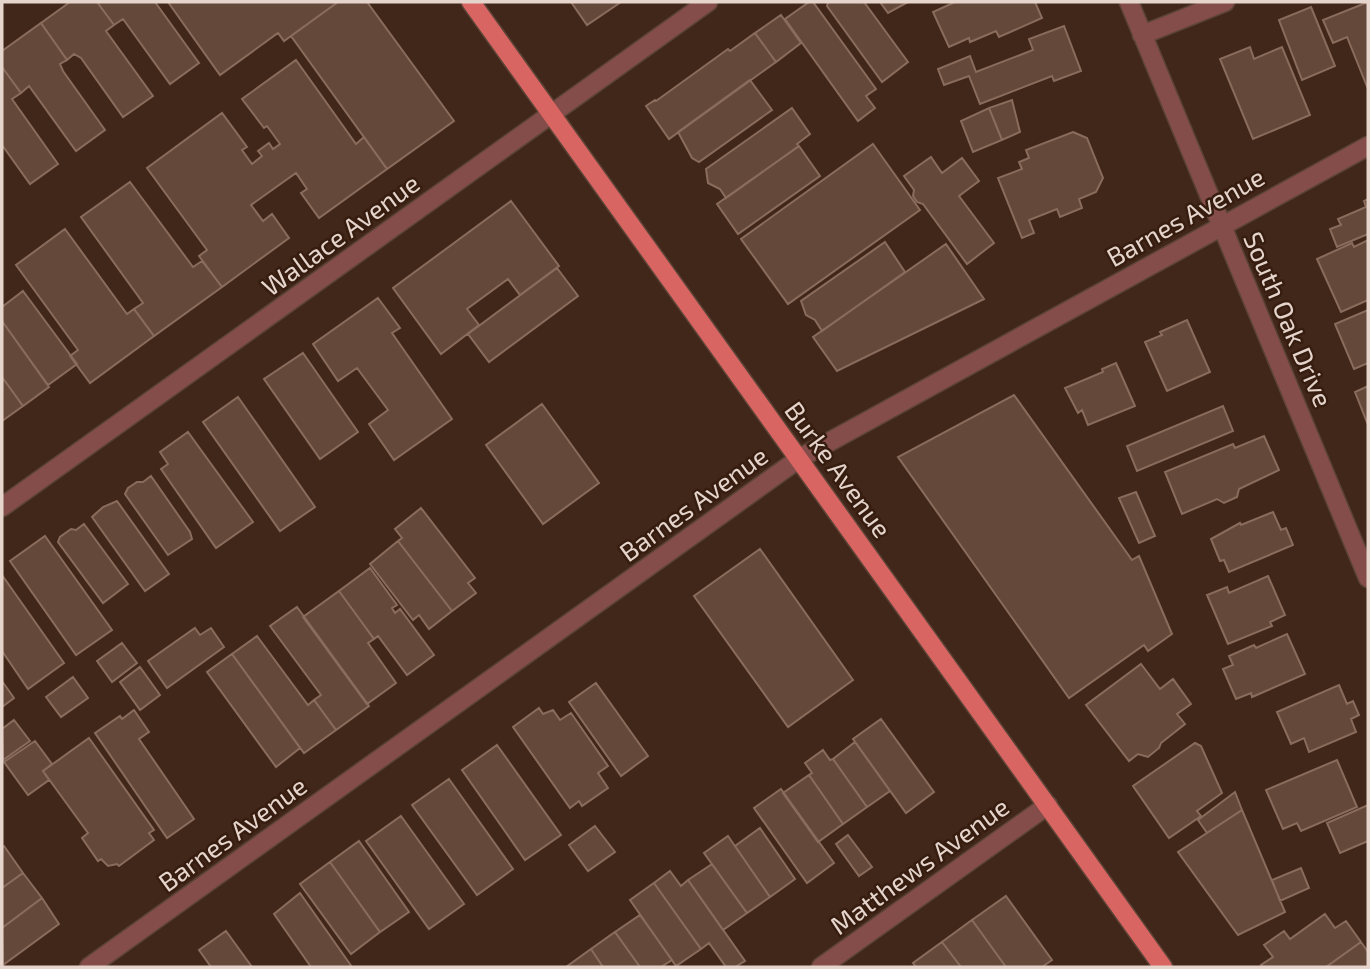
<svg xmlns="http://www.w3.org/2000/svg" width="1370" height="969" font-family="'Exo 2',sans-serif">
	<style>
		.building { fill: #64483a; stroke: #8a6c5c; stroke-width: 2 }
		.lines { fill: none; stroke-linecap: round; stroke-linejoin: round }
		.minor-casing { stroke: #5b4336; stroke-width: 21 }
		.major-casing { stroke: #5b4336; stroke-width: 21 }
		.minor { stroke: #854d4a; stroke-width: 18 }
		.major { stroke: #d86562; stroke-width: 18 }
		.labels { text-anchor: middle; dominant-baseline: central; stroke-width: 5; stroke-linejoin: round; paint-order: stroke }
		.street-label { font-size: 26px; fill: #e6d5cc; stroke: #361d10 }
	</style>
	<rect width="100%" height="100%" fill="#412719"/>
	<path class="building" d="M70 2H97L114 25 106 31 153 96 123 117 81 58 74 54 67 60 41 23Z
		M97 2H155L199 63 170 84 123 19 114 25Z
		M168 2H338L284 41 278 33 220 75Z
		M338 2H367L454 121 387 169 291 36Z
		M571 2H621L587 25Z
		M809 2H813L876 89 866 96 875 108 858 121 785 19Z
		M828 2H864L908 62 882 82 827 6Z
		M880 2H908L888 13Z
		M955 2H1035L1042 18 999 37 996 31 970 42 969 38 949 47 933 12Z
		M1368 2V89L1347 37 1333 43 1323 20Z
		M1311 7 1335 66 1302 80 1279 20Z
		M781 15 801 43 776 62 755 33Z
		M41 23 67 60 60 64 63 71 105 130 76 151 29 86 21 93 2 67V51Z
		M1064 26 1081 71 1054 81 1052 76 980 104 969 76 944 85 938 69 970 56 976 72 1033 50 1029 39Z
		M755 33 776 62 669 139 646 106 655 100 656 101 728 49 730 51Z
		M1250 47 1254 59 1282 47 1310 115 1253 139 1220 59Z
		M296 60 356 144 364 137 387 169 319 218 301 193 307 189 296 173 251 205 263 221 272 214 289 238 222 287 199 256 207 250 147 168 222 113 247 147 242 150 252 164 262 156 258 151 269 143 273 149 280 144 267 126 264 128 242 99Z
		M2 67 21 93 12 99 58 164 30 184 2 145Z
		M750 80 772 110 699 162 692 158 678 132Z
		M1012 100 1020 132 1002 140 989 108Z
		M792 108 810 134 797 144 799 146 726 198 720 189 708 183 706 169Z
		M989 108 1002 140 973 152 961 121Z
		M1073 132 1087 138 1103 178 1096 192 1079 199 1082 208 1060 217 1057 209 1029 220 1034 233 1022 238 998 178 1022 169 1019 162 1029 158 1026 150Z
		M873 144 920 210 788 304 741 239Z
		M799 146 820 176 738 234 717 204Z
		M931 157 942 173 962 158 979 181 959 196 994 243 967 264 923 204 917 202 913 196 914 190 904 176Z
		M130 182 193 267 202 261 222 287 154 336 134 309 143 303 81 217Z
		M1368 199V234L1337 247 1330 229 1341 225 1338 219 1366 207 1364 201Z
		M511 201 559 266 520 295 508 279 467 309 479 325 441 354 393 288Z
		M65 229 127 314 134 309 154 336 90 383 70 356 78 350 16 265Z
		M1368 240V300L1341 312 1317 259 1352 243 1354 247Z
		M885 242 905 272 822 331 815 320 806 315 801 301Z
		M946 244 984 299 837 371 813 337Z
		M557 268 578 296 489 362 468 334Z
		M23 291 77 364 48 385 2 321V307Z
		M378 298 400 328 392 333 452 419 394 460 369 424 388 410 357 368 338 381 313 344Z
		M1368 310V363L1354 369 1335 324Z
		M1187 320 1210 372 1167 391 1145 342 1162 335 1160 332Z
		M2 321 49 387 23 406 2 377Z
		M303 353 358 432 320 459 264 379Z
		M1116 363 1135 406 1088 425 1082 410 1078 413 1065 388 1103 372 1102 369Z
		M2 377 23 406 2 421Z
		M1368 386V425L1355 392Z
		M1014 395 1132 560 1139 556 1172 634 1148 651 1144 645 1069 698 898 457Z
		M238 397 315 507 280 531 203 422Z
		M542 404 599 483 543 524 486 445Z
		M1223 406 1233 431 1137 471 1127 446Z
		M188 432 253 522 216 548 161 469 168 464 160 452Z
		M1264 436 1279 470 1239 489 1237 497 1224 503 1217 499 1182 514 1165 472 1233 444 1235 448Z
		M151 476 190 532 192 539 168 555 125 494 128 488 137 482H143Z
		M1136 492 1155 536 1139 543 1119 498Z
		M117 501 169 574 145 591 92 517 103 507Z
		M421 508 475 578 468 583 476 593 452 611 398 541 402 538 395 529Z
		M1273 512 1281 530 1286 528 1293 545 1229 572 1224 560 1220 561 1211 539 1240 523 1241 525Z
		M84 524 128 584 103 603 58 542 60 537 71 529 76 530Z
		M45 536 112 630 76 655 10 561Z
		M398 541 452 611 429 629 419 615 413 620 370 564Z
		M760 549 853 680 788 727 694 596Z
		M370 568 397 605 392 608 395 613 400 609 434 655 407 675 378 636 374 639 339 591Z
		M2 575 64 663 28 689 2 651Z
		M1268 576 1285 615 1270 622 1272 626 1228 644 1207 595 1227 587 1229 593Z
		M339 591 374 639 368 643 396 683 367 704 303 617Z
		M297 607 369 706 336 730 314 700 321 695 270 626Z
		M195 628 200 635 211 628 224 647 167 688 148 661Z
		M1287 634 1305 674 1252 697 1251 693 1236 699 1223 669 1233 665 1229 656 1254 645 1256 648Z
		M257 636 308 705 314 700 336 730 304 753 232 654Z
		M122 643 137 663 112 682 97 661Z
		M232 654 300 748 276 767 207 672Z
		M1141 664 1160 689 1173 679 1191 704 1177 714 1185 724 1161 743 1159 748 1148 757 1138 754 1129 761 1086 705Z
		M140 667 160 695 140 710 120 682Z
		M73 677 88 698 61 717 46 697Z
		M2 681 14 698 2 707Z
		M596 683 648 756 621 776 569 702Z
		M1339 685 1347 704 1353 701 1359 715 1351 719 1356 732 1309 752 1304 738 1291 744 1277 712Z
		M539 708 543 714 553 710 560 720 571 713 608 766 598 773 608 788 582 806 579 801 570 808 513 727Z
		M134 710 149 732 139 739 194 819 167 838 95 733 120 716 122 719Z
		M881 719 934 792 906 813 853 739Z
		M14 720 30 741 3 760 2 729Z
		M89 738 154 830 149 833 154 840 119 866 117 864 108 866 101 859 98 861 82 838 88 833 43 771Z
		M35 741 52 764 43 771 49 780 28 795 4 762Z
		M855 742 890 791 867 807 833 759Z
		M1195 743 1201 746 1222 793 1197 811 1201 816 1169 838 1133 786Z
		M497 745 561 835 525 860 462 770Z
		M823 750 830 760 833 759 867 807 843 824 809 775 812 773 805 763Z
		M1337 760 1357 807 1301 831 1297 823 1283 829 1266 790Z
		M809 775 843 824 818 842 783 793Z
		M449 779 513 869 477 895 412 805Z
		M781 789 834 863 807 883 754 808Z
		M1235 792 1242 810 1207 833 1198 820Z
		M1368 805V841L1340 853 1327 823Z
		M1242 810 1285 912 1238 935 1178 852Z
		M401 816 464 904 429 929 366 841Z
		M595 826 615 852 588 871 569 845Z
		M760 828 795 879 770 897 735 846Z
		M848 835 872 867 859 876 836 844Z
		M728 836 770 897 747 913 704 853Z
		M359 841 409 912 380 932 330 862Z
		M4 846 23 873 2 888V847Z
		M330 862 380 932 351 954 300 884Z
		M712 864 747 913 723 930 688 880Z
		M1301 868 1309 888 1280 901 1272 880Z
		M670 871 681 886 688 880 745 961 735 967H726L709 943 701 949 654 883Z
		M23 873 42 898 2 928V888Z
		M654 883 701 949 676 966 630 900Z
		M300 893 352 967H311L274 914Z
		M1006 896 1052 960 1042 967H1006L972 920Z
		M42 898 59 924 3 965 2 928Z
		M1325 914 1335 928 1346 921 1361 942 1326 967H1263L1261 965 1273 957 1264 945 1284 931 1290 939Z
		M640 915 672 960 661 967H640L615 932Z
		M972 920 1006 967H961L942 942Z
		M226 931 252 967H211L199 950Z
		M615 932 640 967H603L591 949Z
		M942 942 961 967H916L913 963Z
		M1361 942 1368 952V967H1326Z
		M591 949 603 967H566Z"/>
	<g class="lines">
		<defs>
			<path id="minor" d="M1129 2 1368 578
				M1142 35 1225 2
				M2 507 708 2
				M89 967 800 458 1368 146
				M821 967 1048 805"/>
			<path id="major" d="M471 2 1163 967"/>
		</defs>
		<use href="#minor" class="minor-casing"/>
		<use href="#major" class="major-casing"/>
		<use href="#minor" class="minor"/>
		<use href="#major" class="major"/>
	</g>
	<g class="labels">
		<g class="street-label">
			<text transform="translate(1185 216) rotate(-29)">Barnes Avenue</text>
			<text transform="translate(340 234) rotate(-36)">Wallace Avenue</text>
			<text transform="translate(1289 319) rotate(67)">South Oak Drive</text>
			<text transform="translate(839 469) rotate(54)">Burke Avenue</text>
			<text transform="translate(693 503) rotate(-36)">Barnes Avenue</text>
			<text transform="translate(232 833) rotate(-36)">Barnes Avenue</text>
			<text transform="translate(919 865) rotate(-36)">Matthews Avenue</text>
		</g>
	</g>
	<rect width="1370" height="969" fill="none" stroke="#e6d5cc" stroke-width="7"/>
</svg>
